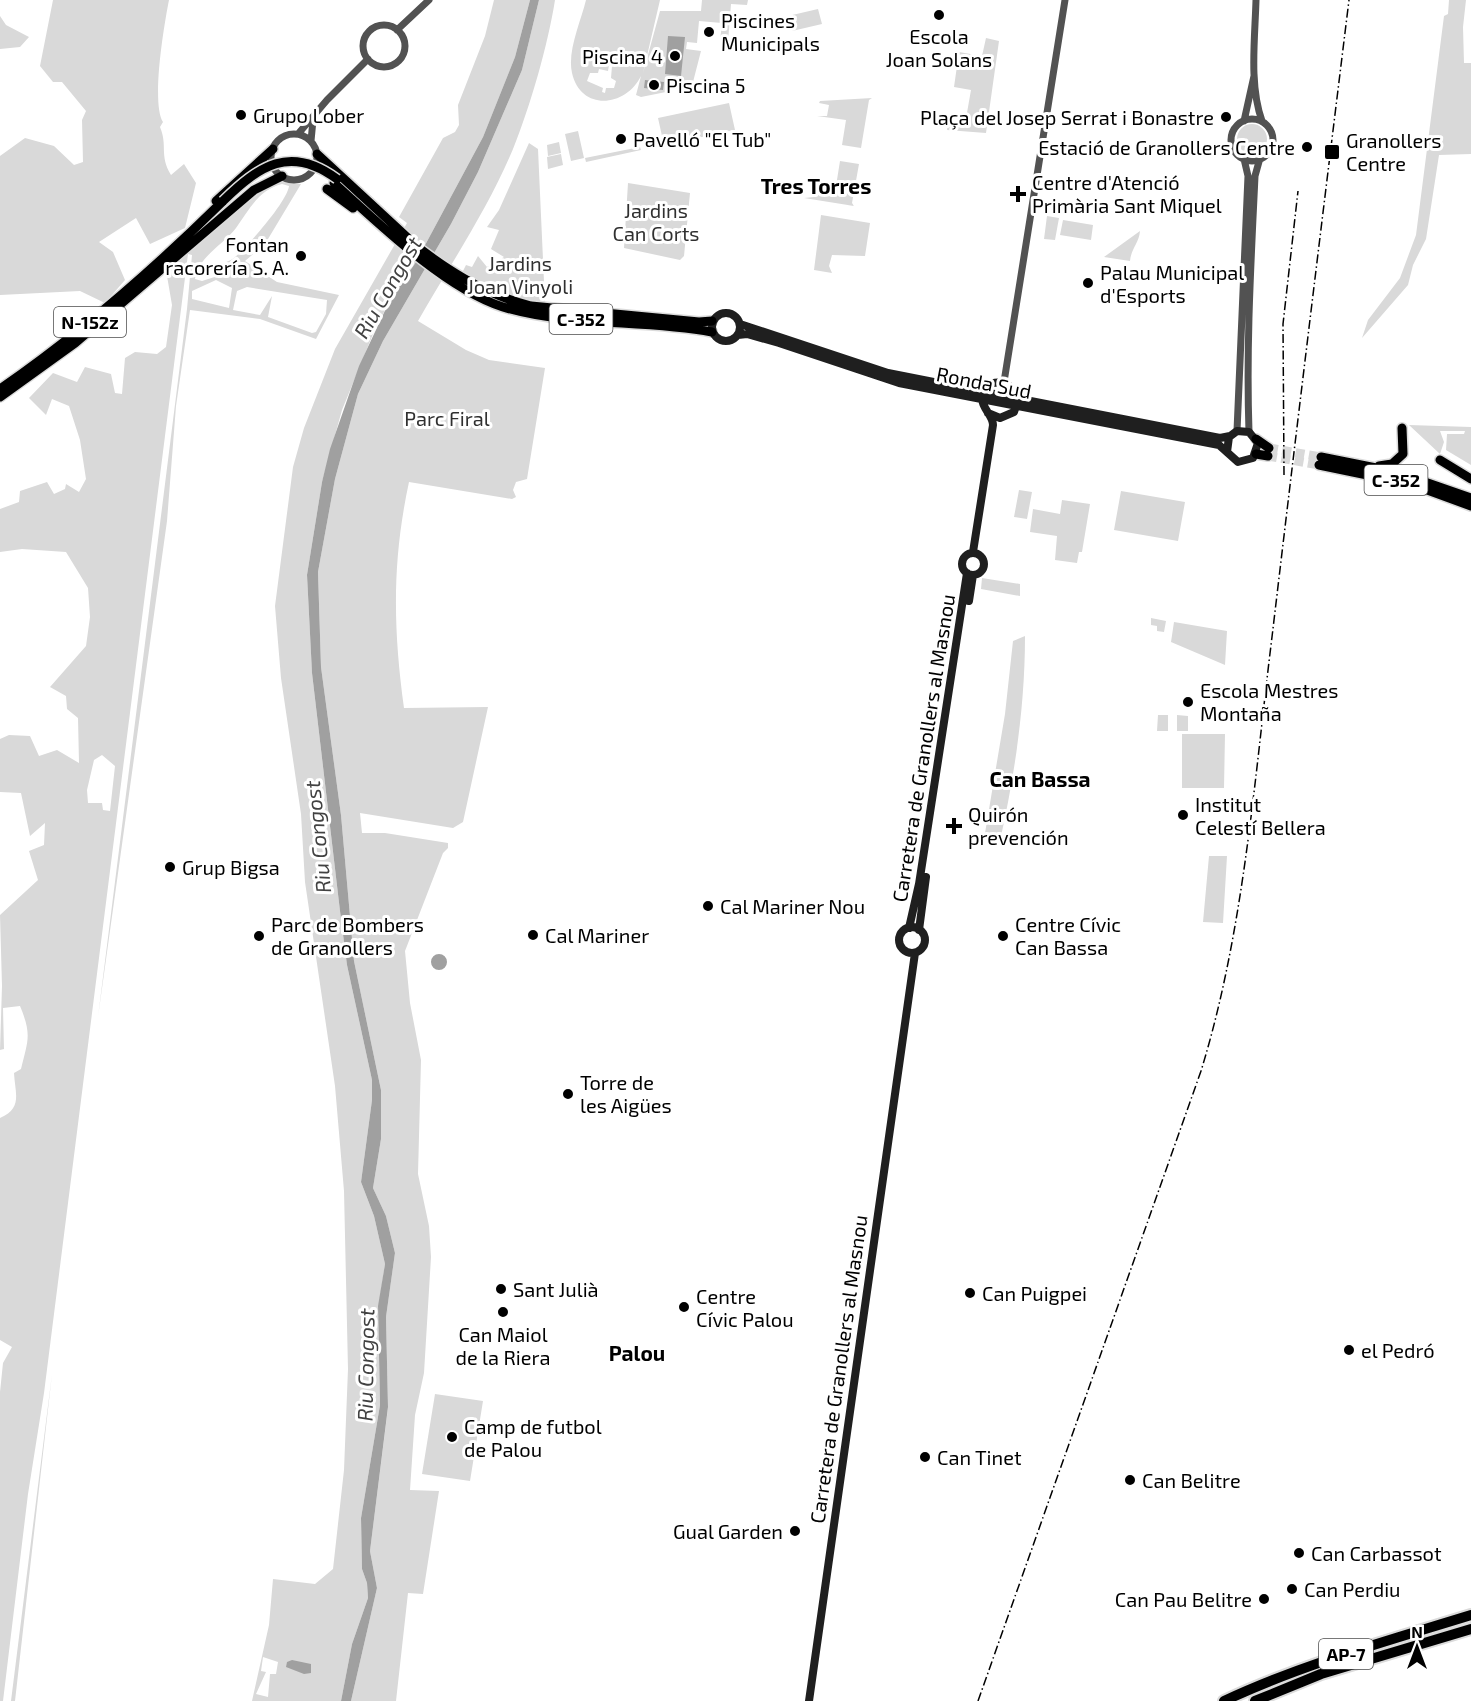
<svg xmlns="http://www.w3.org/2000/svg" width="1471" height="1701" font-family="'Exo 2',sans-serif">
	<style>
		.green { fill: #d9d9d9; fill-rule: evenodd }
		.water { fill: #a0a0a0 }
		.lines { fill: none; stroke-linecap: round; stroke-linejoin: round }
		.trunk-tunnel { stroke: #d9d9d9; stroke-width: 9; stroke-dasharray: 9 4.5; stroke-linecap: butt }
		.trunk-casing { stroke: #dbdbdb; stroke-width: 12 }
		.motorway-casing { stroke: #dbdbdb; stroke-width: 14 }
		.tertiary { stroke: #525252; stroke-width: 7 }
		.secondary { stroke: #1f1f1f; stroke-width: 8 }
		.trunk { stroke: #000; stroke-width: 9 }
		.motorway { stroke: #000; stroke-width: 10 }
		.rail { stroke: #000; stroke-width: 1.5; stroke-dasharray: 9 3 1.5 3; stroke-linecap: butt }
		.trunk-bridge-casing { stroke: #dbdbdb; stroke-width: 12; stroke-linecap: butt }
		.trunk-bridge { stroke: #000; stroke-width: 9 }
		.poi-dot { fill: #000; stroke: #fff; stroke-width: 2 }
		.labels { text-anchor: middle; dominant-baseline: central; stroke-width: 6; stroke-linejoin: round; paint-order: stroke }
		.shield { fill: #fff; stroke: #4c4c4c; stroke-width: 1.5 }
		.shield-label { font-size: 18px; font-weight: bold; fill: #000 }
		.poi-label { font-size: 20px; fill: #000; stroke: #fff; text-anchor: start }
		.park-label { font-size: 20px; fill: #303030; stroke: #fff }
		.street-label { font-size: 20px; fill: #000; stroke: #fff }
		.neighbourhood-label { font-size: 21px; font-weight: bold; fill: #000; stroke: #fff }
		.water-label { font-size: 21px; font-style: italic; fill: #414141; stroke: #fff }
	</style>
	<rect width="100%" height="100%" fill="#fff"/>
	<path class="green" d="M53 0H169C164 25 151 103 163 122L160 127C168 146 159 155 171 175L184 164 196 183 185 228 150 244 136 218 99 242 113 252 125 280 105 303 80 291 0 295V156L25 138 54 146 74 165 83 162 82 120 86 111 62 82H53L40 66Z
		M494 0H530L515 57 483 137 416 262 390 300 373 334 342 410 322 482 307 575 312 673 340 911 347 965 372 1080V1100L361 1182 374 1216 385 1264 378 1311 380 1405 361 1518 362 1569 367 1583 368 1598 352 1644 341 1701H252L269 1625 273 1579 315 1584 333 1569 344 1470 348 1369 344 1191 335 1086 305 882 301 814 281 678 275 606 293 467 304 428 335 349 407 223 399 217 443 138 455 132 459 125 458 105 485 36ZM263 1657 278 1662 276 1674H270L268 1697 256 1694 266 1672 261 1671Z
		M539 0H555C548 45 530 107 513 149 488 209 450 265 418 321L466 350 489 360 545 368 527 479 516 482 513 490 516 497 512 499 409 482C392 561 393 628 404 708L488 707 463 822 453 828 360 813 362 833H385L448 843V848L443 853 405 951 410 1003 421 1060 418 1174 429 1226 431 1257 424 1373 415 1415 410 1490 439 1491 423 1594 408 1593 396 1701H351L377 1588 370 1551 388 1408 386 1317 395 1253 386 1216 373 1188 381 1139V1090L354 961 341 815 321 667 318 572 335 479 358 394 383 341 451 224 478 172 522 70Z
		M586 0H660L643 73 660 11H701L702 0H748L747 5 731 4 728 42 720 41 722 23 699 21 697 43 687 42 686 49 701 51 693 82 667 79 685 82V87L667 86 666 92 641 97 636 95 641 76C626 107 581 112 572 73 567 51 581 21 586 0ZM609 65 612 66 611 78 616 81 614 88H606L605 93 602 92 603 88 587 81 590 73H598L599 69 608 71Z
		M1449 0H1466L1463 27 1464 63H1471V154L1439 155 1426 239 1413 265 1408 285 1362 338 1368 320 1400 278 1416 235 1444 16 1448 14Z
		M818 9 822 24 792 31 788 16Z
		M0 16 6 25 29 37 20 47 0 49Z
		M986 38 999 41 986 133 947 130 948 122 965 124 971 90 954 87 959 52 982 56Z
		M872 98 869 100 861 148 842 145 846 120 817 116H827L829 105 819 103 820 101Z
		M729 103 735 130 664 145 658 118Z
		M1237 139a15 15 0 1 1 30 0a15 15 0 1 1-30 0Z
		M578 131 584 158 571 161 565 134Z
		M559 142 561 153 548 156 547 145Z
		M529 143 538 149 545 304 492 290 462 273 466 265 472 267 478 256 487 267 504 257 491 249 499 230 487 227 499 210Z
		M640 147 641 150 586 162 585 158Z
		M561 154 563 165 548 169 547 157Z
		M840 161 859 164 852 203 854 206 804 198 814 197 815 185 807 181 836 186Z
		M274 181 301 184 265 244 245 261 277 282 339 295 316 339 260 319 190 310 176 406 167 521 98 1017 187 309 192 255 188 254 44 1393 28 1494 3 1701H0V1392L3 1363 12 1347 0 1340V1118C23 1108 15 1093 14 1073L21 1069C28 1040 32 1035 20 1006L3 1008 4 1049 0 1050 2 986 0 915 38 880 29 851 44 845 45 823 30 836 21 793 0 792V739L9 735 30 736 39 756 57 750 79 763 78 718 67 709 66 696 50 687 86 646 90 617 88 588 66 552 22 549 0 552V509L19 502 20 491 47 482 54 494 65 489 66 484 79 492 86 479 80 440 69 406 52 399 46 415 29 398 53 373 77 382 85 367 111 374 115 393 122 394 125 358 135 352 157 354 166 347 172 305 167 276 172 265ZM282 184 289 186C287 202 247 247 234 258 227 263 219 264 212 268L213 271H223L224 274 202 281 195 279C198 257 223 245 236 228 249 210 258 190 282 184ZM216 280 232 288 229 308 192 299V291ZM247 287 327 300 326 314 316 332 312 333 268 317 272 296 260 315 233 310 237 291ZM102 755 115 766 110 811 103 810 102 803H88L87 790 94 760Z
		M628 183 690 193 684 256 680 260 624 248Z
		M821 215 870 223 865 256 832 255 829 266 832 273 814 270Z
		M1047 216 1059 218 1055 240 1044 239Z
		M1063 220 1093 225 1091 240 1060 235Z
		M1140 231C1139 243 1131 249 1130 261L1104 257Z
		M1409 425 1471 427V465L1446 450 1447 434H1464L1465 431H1440L1444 442 1440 454Z
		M1019 490 1032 492 1027 519 1014 517Z
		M1121 491 1185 502 1178 541 1114 530Z
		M1062 500 1090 504 1082 552H1079L1077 563 1055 560 1057 536 1030 532 1033 509 1060 514Z
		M982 578 1020 584V596L981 589Z
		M1151 618 1166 621 1164 632 1157 631V626L1151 625Z
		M1174 622 1227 631 1225 665 1171 642Z
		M1025 636C1025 706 1015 773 1000 841L984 839 1005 714 1013 641Z
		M1158 715H1168V731H1157Z
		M1177 715 1188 716V731H1177Z
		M1182 734H1225L1224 788H1182Z
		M1209 856H1227L1223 923 1203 922Z
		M52 1374 15 1701H11Z
		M435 1394 483 1401 470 1481 422 1474Z"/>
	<path class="water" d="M530 0H539L522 70 478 172 451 224 383 341 358 394 335 479 318 572 321 667 341 815 354 961 381 1090V1139L373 1188 386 1216 395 1253 386 1317 388 1407 370 1551 377 1588 351 1701H341L352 1644 368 1598 367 1583 362 1569 361 1518 380 1405 378 1306 385 1264 374 1216 361 1182 372 1100V1080L347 965 340 911 312 673 307 575 322 482 330 449 359 366 390 300 416 262 483 137 515 57Z
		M668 36 685 37 681 76 665 74Z
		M645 80 664 82 663 90 644 88Z
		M431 962a8 8 0 1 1 16 0a8 8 0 1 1-16 0Z
		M292 1660 311 1664V1673L304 1674 286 1667 287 1662Z"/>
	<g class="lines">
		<path class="trunk-tunnel" d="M1269 448 1321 457
			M1268 456 1319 465"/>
		<defs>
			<path id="trunk" d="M317 154 409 239
				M334 183C379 224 446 289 503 307 570 327 643 319 712 332
				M327 189 353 208
				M216 201 273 149
				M405 237C443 268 483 294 531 306L699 322 712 321
				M0 389C80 334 154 269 223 201
				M0 397 75 343 254 190 282 176
				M1256 439 1269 448
				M1256 454 1268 456
				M1321 457 1396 472 1471 498
				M1440 460 1471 479
				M1319 465 1411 484 1471 506
				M1379 466 1392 464 1403 454 1402 428"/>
			<path id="motorway" d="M1224 1701C1303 1664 1387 1641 1471 1615
				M1255 1701 1321 1674 1471 1629"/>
		</defs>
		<use href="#trunk" class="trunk-casing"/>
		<use href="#motorway" class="motorway-casing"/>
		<path class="tertiary" d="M1256 0C1255 38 1249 85 1262 121
			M363 46a21 21 0 1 1 42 0a21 21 0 1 1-42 0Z
			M397 30 429 0
			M1231 140a21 21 0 1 1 42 0a21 21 0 1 1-42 0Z
			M1244 121 1254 76
			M298 134 327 100 368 59
			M271 157a23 23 0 1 1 46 0a23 23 0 1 1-46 0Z
			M311 141 313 120
			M1004 382 1065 0
			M1237 431 1248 176 1244 159
			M1249 432C1246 346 1251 262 1255 176L1260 158"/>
		<path class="secondary" d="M712 327a14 14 0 1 1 28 0a14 14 0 1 1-28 0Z
			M740 324 888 373 1220 438 1230 436
			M738 335 747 334 779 343 899 383 1219 445 1238 462 1253 458 1258 443 1249 432 1237 431 1229 437 1227 452
			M973 552 993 425C993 415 982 409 982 398 984 375 1015 379 1018 400L1014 412 1000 418 988 413
			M962 564a11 11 0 1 1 22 0a11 11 0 1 1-22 0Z
			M969 601 973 575
			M899 940a13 13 0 1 1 26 0a13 13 0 1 1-26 0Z
			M909 928 919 884 967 573
			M919 930 926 877
			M809 1701 915 953"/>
		<use href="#trunk" class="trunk"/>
		<use href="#motorway" class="motorway"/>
		<path class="rail" d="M1284 475 1283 324 1298 191
			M978 1701 1201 1071C1244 931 1254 782 1272 637 1297 425 1323 212 1349 0"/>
		<defs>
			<path id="trunk-bridge" d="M223 201C259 166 290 144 337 179"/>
		</defs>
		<use href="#trunk-bridge" class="trunk-bridge-casing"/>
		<use href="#trunk-bridge" class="trunk-bridge"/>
	</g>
	<g class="poi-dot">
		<circle cx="939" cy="15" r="6"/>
		<circle cx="709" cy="32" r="6"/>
		<circle cx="675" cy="56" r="6"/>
		<circle cx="654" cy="85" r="6"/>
		<circle cx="241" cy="115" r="6"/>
		<circle cx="1226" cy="117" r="6"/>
		<circle cx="621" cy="139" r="6"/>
		<circle cx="1307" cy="147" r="6"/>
		<rect x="1324" y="144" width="16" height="16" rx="3"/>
		<path d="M1015 185h6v6h6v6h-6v6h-6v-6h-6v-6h6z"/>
		<circle cx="301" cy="256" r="6"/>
		<circle cx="1088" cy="283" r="6"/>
		<circle cx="1188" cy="702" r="6"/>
		<circle cx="1183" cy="815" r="6"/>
		<path d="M951 817h6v6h6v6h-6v6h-6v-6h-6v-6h6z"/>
		<circle cx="170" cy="867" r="6"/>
		<circle cx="708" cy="906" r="6"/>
		<circle cx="533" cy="935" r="6"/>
		<circle cx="259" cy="936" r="6"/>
		<circle cx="1003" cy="936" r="6"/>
		<circle cx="568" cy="1094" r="6"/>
		<circle cx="501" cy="1289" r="6"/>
		<circle cx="970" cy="1293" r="6"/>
		<circle cx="684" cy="1307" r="6"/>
		<circle cx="503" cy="1312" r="6"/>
		<circle cx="1349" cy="1350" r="6"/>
		<circle cx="452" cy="1437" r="6"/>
		<circle cx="925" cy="1457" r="6"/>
		<circle cx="1130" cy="1480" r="6"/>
		<circle cx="795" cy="1531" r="6"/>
		<circle cx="1299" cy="1553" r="6"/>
		<circle cx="1292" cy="1589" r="6"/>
		<circle cx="1264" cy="1599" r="6"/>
	</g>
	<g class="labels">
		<g class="shield">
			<rect x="549.5" y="304" width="63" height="30" rx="4.5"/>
			<rect x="54" y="307" width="72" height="30" rx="4.5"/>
			<rect x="1364.5" y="465" width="63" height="30" rx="4.5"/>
			<rect x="1319" y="1639" width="54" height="30" rx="4.5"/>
		</g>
		<g class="shield-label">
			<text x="581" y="319">C-352</text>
			<text x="90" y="322">N-152z</text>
			<text x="1396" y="480">C-352</text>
			<text x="1346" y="1654">AP-7</text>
		</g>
		<g class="poi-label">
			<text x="721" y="20">Piscines<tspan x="721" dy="23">Municipals</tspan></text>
			<text x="939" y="36" text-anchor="middle">Escola<tspan x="939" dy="23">Joan Solans</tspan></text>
			<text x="663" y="56" text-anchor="end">Piscina 4</text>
			<text x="666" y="85">Piscina 5</text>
			<text x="253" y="115">Grupo Lober</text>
			<text x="1214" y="117" text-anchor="end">Plaça del Josep Serrat i Bonastre</text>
			<text x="633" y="139">Pavelló "El Tub"</text>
			<text x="1346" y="140">Granollers<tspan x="1346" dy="23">Centre</tspan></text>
			<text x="1295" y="147" text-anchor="end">Estació de Granollers Centre</text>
			<text x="1032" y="182">Centre d'Atenció<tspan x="1032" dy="23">Primària Sant Miquel</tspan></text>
			<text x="289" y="244" text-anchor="end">Fontan<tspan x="289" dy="23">racorería S. A.</tspan></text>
			<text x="1100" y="272">Palau Municipal<tspan x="1100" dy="23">d'Esports</tspan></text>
			<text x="1200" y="690">Escola Mestres<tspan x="1200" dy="23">Montaña</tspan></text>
			<text x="1195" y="804">Institut<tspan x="1195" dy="23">Celestí Bellera</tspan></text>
			<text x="968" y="814">Quirón<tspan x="968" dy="23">prevención</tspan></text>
			<text x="182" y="867">Grup Bigsa</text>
			<text x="720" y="906">Cal Mariner Nou</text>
			<text x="271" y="924">Parc de Bombers<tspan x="271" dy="23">de Granollers</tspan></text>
			<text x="1015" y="924">Centre Cívic<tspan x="1015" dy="23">Can Bassa</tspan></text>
			<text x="545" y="935">Cal Mariner</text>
			<text x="580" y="1082">Torre de<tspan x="580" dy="23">les Aigües</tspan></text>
			<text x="513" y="1289">Sant Julià</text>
			<text x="982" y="1293">Can Puigpei</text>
			<text x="696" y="1296">Centre<tspan x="696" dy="23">Cívic Palou</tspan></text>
			<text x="503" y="1334" text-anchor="middle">Can Maiol<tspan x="503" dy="23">de la Riera</tspan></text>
			<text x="1361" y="1350">el Pedró</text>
			<text x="464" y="1426">Camp de futbol<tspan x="464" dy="23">de Palou</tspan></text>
			<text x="937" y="1457">Can Tinet</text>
			<text x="1142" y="1480">Can Belitre</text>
			<text x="783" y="1531" text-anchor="end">Gual Garden</text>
			<text x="1311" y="1553">Can Carbassot</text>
			<text x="1304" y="1589">Can Perdiu</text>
			<text x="1252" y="1599" text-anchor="end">Can Pau Belitre</text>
		</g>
		<g class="park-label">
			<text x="656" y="210">Jardins<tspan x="656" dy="23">Can Corts</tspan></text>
			<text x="520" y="263">Jardins<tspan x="520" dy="23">Joan Vinyoli</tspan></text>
			<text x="447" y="418">Parc Firal</text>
		</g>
		<g class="street-label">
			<text transform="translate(984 382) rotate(11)">Ronda Sud</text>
			<text transform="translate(923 748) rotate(-81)">Carretera de Granollers al Masnou</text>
			<text transform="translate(838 1369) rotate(-82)">Carretera de Granollers al Masnou</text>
		</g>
		<g class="neighbourhood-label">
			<text x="816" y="185">Tres Torres</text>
			<text x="1040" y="778">Can Bassa</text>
			<text x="637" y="1352">Palou</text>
		</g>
		<g class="water-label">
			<text transform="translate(387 287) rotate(-60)">Riu Congost</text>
			<text transform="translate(317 837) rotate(-96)">Riu Congost</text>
			<text transform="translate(365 1365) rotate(-89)">Riu Congost</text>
		</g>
	</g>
	<g transform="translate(1417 1647)" stroke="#ffffff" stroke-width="4.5" paint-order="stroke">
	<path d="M0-4.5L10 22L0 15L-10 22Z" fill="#000000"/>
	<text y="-9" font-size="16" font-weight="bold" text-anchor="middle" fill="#000000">N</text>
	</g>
</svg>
